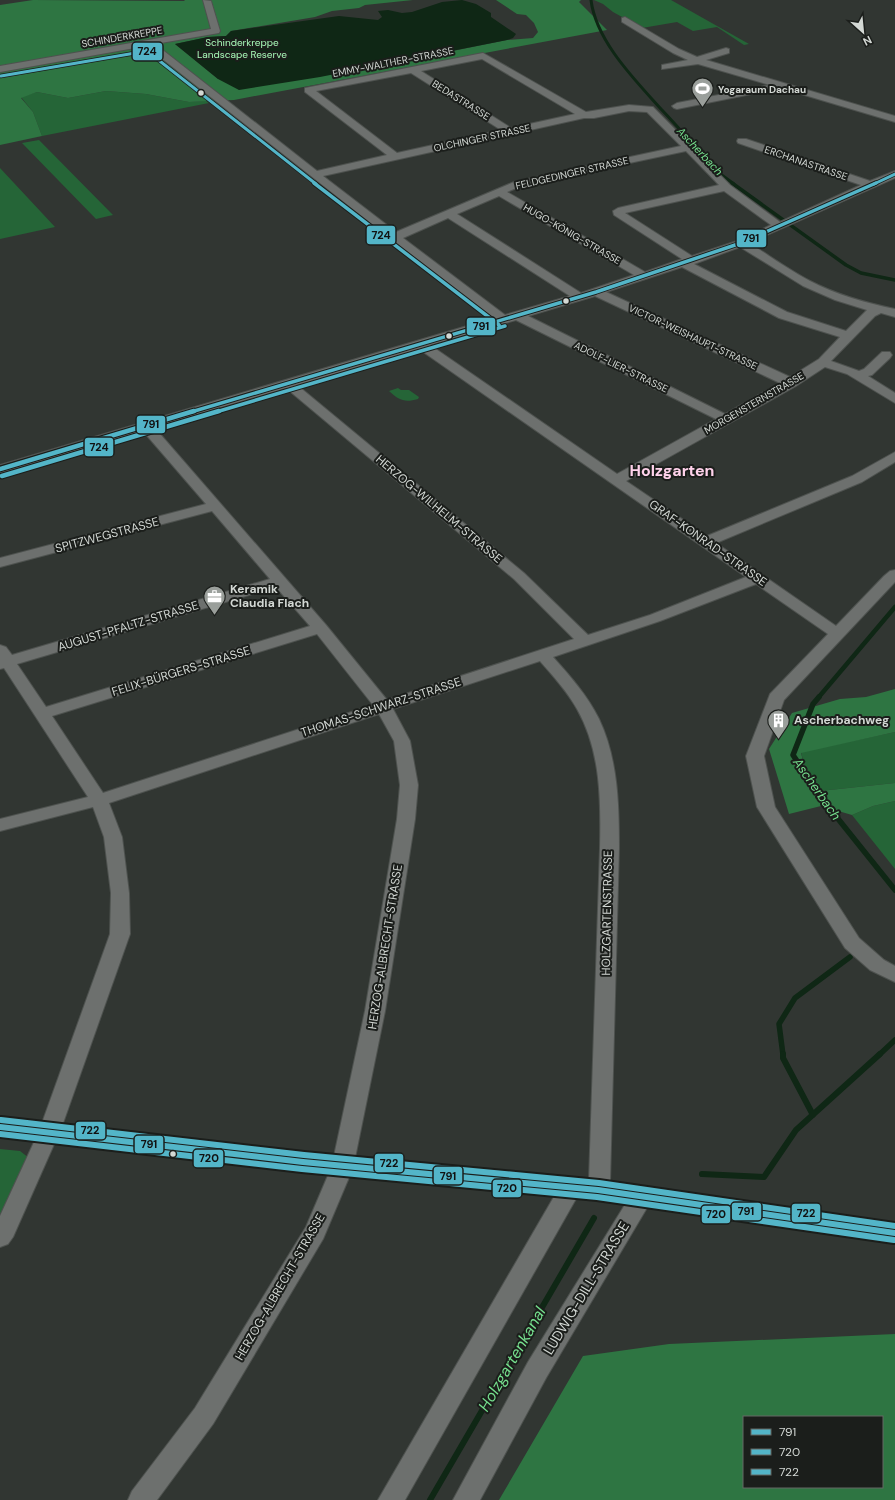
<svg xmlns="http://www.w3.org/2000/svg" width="895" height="1500" font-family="'DM Sans',sans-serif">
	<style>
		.green { fill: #256537 }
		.forest { fill: #2e7542; fill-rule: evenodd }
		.water { fill: #0f2715 }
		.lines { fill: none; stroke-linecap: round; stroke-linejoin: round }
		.stream-far4 { stroke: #0f2715; stroke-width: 3 }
		.stream-far3 { stroke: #0f2715; stroke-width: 3.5 }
		.stream-far2 { stroke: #0f2715; stroke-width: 4.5 }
		.stream-far1 { stroke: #0f2715; stroke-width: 5.5 }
		.stream { stroke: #0f2715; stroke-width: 6 }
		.minor-casing { stroke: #4e524f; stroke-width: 2 }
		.minor { fill: #6d706e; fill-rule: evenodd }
		.bus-1-far3-casing { stroke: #1b1e1b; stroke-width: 4.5 }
		.bus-1-far2-casing { stroke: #1b1e1b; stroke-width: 5.5 }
		.bus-1-far1-casing { stroke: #1b1e1b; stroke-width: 7 }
		.bus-1-casing { stroke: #1b1e1b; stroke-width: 10 }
		.bus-2-casing { stroke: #1b1e1b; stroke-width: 10 }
		.bus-3-casing { stroke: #1b1e1b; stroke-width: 10 }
		.bus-4-far2-casing { stroke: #1b1e1b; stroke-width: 4.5 }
		.bus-4-far1-casing { stroke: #1b1e1b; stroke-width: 5.5 }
		.bus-4-casing { stroke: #1b1e1b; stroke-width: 7 }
		.bus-1-far3 { stroke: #53b5c8; stroke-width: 3 }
		.bus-1-far2 { stroke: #53b5c8; stroke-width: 3.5 }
		.bus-1-far1 { stroke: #53b5c8; stroke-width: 4.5 }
		.bus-1 { stroke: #53b5c8; stroke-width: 6 }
		.bus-2 { stroke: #53b5c8; stroke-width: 6 }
		.bus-3 { stroke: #53b5c8; stroke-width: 6 }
		.bus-4-far2 { stroke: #53b5c8; stroke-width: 3 }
		.bus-4-far1 { stroke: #53b5c8; stroke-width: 3.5 }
		.bus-4 { stroke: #53b5c8; stroke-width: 4.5 }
		.bus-dot { fill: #d3d8d4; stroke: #1b1e1b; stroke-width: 1.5 }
		.labels { text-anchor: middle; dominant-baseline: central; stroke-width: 4; stroke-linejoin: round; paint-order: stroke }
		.far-street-label { font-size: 10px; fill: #d3d8d4; stroke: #1b1e1b }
		.far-park-label { font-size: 10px; fill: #a9fbb9; stroke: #1b1e1b }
		.far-poi-label { font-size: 10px; font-weight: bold; fill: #d3d8d4; stroke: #1b1e1b; text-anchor: start }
		.far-water-label { font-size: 11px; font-style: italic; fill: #75de8d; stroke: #1b1e1b }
		.street-label { font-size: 12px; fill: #d3d8d4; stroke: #1b1e1b }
		.poi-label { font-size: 12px; font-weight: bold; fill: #d3d8d4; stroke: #1b1e1b; text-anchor: start }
		.water-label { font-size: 13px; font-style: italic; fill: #75de8d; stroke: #1b1e1b }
		.near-street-label { font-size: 14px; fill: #d3d8d4; stroke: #1b1e1b }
		.district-label { font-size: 16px; font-weight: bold; fill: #ffd2eb; stroke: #1b1e1b }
		.near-water-label { font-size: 16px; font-style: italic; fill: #75de8d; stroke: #1b1e1b }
		.line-badge { stroke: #1b1e1b; stroke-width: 1.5 }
		.pale-badge-label { font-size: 11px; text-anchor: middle; font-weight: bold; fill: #111 }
	</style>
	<rect width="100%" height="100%" fill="#313632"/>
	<path class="green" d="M594 0H671L749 44 744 45 717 27 693 31 677 22 642 28 613 12 603 4Z
		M106 91 146 94 189 102 206 101 209 103 42 136 33 112 21 97 37 92 68 98Z
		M39 140 113 215 96 219 22 143Z
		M0 168 55 227 0 239Z
		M398 388 401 390H409L419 397 418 399C404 403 399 400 389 391Z
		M895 732V783L811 792 801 752Z
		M895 801V869L852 815 873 806Z
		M0 1149 20 1151 29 1158 0 1219Z"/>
	<path class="forest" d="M33 0 184 1 185 0H413L365 5 359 8 332 11 315 17 231 31 226 36 208 37 175 44 218 79 289 81 408 60 507 40 533 38 538 32 534 23 526 15 517 14 496 0H581L579 2 607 30 234 100 189 102 146 94 106 91 68 98 37 92 21 98 33 112 42 136 0 145V5Z
		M895 689V732L801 753 811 792 895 783V801L873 806 852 815 821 806 789 814 769 749 792 713 840 699 866 697Z
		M895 1334V1500H499L583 1356 669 1344ZM744 1417H882V1487H744Z"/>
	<path class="water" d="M462 0 476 4 491 13V17L516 34 513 38 507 40 320 77 239 90 218 79 175 44 208 37 226 36 231 31 339 16 378 20 382 17 378 11 388 10 402 13 412 12 442 2Z"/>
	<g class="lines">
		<path class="stream-far4" d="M591 0C596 41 635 80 661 109 681 130 700 152 719 173L734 184"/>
		<path class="stream-far3" d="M732 183 846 265 861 273 895 280"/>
		<path class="stream-far2" d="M818 698 895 607"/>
		<path class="stream-far1" d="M819 697 813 704 793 755 823 800 895 890
			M783 1055 779 1024 795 998 850 957
			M879 1055 895 1040"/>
		<path class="stream" d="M783 1054V1058L813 1115
			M702 1174 764 1177 796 1130 880 1054
			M430 1500 594 1218"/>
		<defs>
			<path id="minor" d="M203 0 211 1 220 31 219 33 155 44 317 171 387 155 305 92V88L483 53 586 112 629 105 653 107 730 185 780 222 861 185 738 143 737 141 738 139H746L870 181 895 171V178L749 243C770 256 789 270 810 281 837 295 866 303 895 309V317L881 313 875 316 831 361 859 371 864 369 882 352H890L892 355 890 358 872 375 868 376 895 393V403L847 374 825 367 796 386 626 481 707 536 852 476 895 452V462L862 482 716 543 836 626 884 576 890 571 895 570V582L784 700 764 756 775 807 859 938 884 960 895 966V982L870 970 845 948 757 807 746 756 770 694 828 634 756 584 660 621 553 657C570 676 587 695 599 719 618 759 619 805 619 848L610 1183 895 1223V1243L648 1206 546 1378 480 1500H453L528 1362 626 1203 577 1197 405 1500H378L555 1195 350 1175 323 1239 213 1424 157 1500H128L132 1491 195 1408 306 1227 329 1173 55 1142 13 1237 8 1244 0 1247V1216L35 1140 0 1136V1118L42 1123 110 934 111 893 104 837 93 807 0 831V819L88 797 4 668 0 669V645L6 647 12 655 270 579 212 511 0 567V558L206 504 143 431 0 473V465L494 318 391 239 146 46 0 72V66L211 29ZM482 59 575 114 511 128 421 71ZM411 73 501 130 397 153 316 91ZM629 111 647 112 681 146 514 182 396 232 323 176 584 118H594ZM686 151 719 185 618 208 613 211 614 215 682 259 645 272 507 192 521 186ZM724 191 771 225 737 241 692 256 625 213ZM499 196 634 275 581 293 457 214ZM448 218 570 296 505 315 403 238ZM740 247 803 286 835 300 867 310 846 331 787 312 694 264ZM682 267 779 318 840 337 819 359 790 377 606 292ZM595 296 780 383 725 414 528 316ZM516 320 716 419 617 474 430 345ZM419 349 746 577 650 615 588 635 524 573 297 385ZM286 388 514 579 574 639 387 700 326 625 154 427ZM276 587 310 626 46 707 17 664ZM317 634 373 705 103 793 52 716ZM540 661C553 676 567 691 577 709 601 751 601 801 600 848L589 1180 355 1158 385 1011 415 819 418 785 410 741 393 709ZM379 714 394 741 400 785 397 819 365 1011 334 1156 62 1126 130 934 129 893 122 837 109 803Z
				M625 17 679 49 697 57 726 48 729 49V53L706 60 895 116V122L781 88 677 109 674 108 672 106 677 103 770 85 698 64 662 69V65L688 60 673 53 622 22V18Z"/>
		</defs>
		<use href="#minor" class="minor-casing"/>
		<use href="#minor" class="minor"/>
		<defs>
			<path id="bus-1-far3" d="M874 184 895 174"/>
			<path id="bus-1-far2" d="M191 412 596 292 741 243 876 183"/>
			<path id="bus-1-far1" d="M0 469 194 411"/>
			<path id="bus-1" d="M0 1127 303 1162 598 1190 895 1233"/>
			<path id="bus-2" d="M0 1134 302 1169 597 1197 894 1240"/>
			<path id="bus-3" d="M1 1120 304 1155 599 1183 895 1226"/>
			<path id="bus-4-far2" d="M1 76 147 51 316 184"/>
			<path id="bus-4-far1" d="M314 183 499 325
				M216 412 505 326"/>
			<path id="bus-4" d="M2 476 219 411"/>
		</defs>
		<use href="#bus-1-far3" class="bus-1-far3-casing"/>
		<use href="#bus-1-far2" class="bus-1-far2-casing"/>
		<use href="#bus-1-far1" class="bus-1-far1-casing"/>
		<use href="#bus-1" class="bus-1-casing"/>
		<use href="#bus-2" class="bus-2-casing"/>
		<use href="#bus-3" class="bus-3-casing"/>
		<use href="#bus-4-far2" class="bus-4-far2-casing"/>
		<use href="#bus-4-far1" class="bus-4-far1-casing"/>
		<use href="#bus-4" class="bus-4-casing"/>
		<use href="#bus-1-far3" class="bus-1-far3"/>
		<use href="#bus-1-far2" class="bus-1-far2"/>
		<use href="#bus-1-far1" class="bus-1-far1"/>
		<use href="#bus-1" class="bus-1"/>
		<use href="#bus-2" class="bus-2"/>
		<use href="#bus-3" class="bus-3"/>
		<use href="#bus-4-far2" class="bus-4-far2"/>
		<use href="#bus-4-far1" class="bus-4-far1"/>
		<use href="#bus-4" class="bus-4"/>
	</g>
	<defs>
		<symbol id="stadium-pin" viewBox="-11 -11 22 30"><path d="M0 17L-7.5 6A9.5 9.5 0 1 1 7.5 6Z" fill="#9a9f9b" stroke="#1b1e1b"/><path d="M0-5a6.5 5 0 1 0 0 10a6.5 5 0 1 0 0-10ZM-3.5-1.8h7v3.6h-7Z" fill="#fff"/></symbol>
		<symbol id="office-pin" viewBox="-11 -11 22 30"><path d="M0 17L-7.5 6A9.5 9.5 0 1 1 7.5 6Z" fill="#9a9f9b" stroke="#1b1e1b"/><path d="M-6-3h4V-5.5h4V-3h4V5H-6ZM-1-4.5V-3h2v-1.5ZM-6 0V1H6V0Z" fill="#fff"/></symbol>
		<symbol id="building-pin" viewBox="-11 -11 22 30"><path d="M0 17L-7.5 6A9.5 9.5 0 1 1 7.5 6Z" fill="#9a9f9b" stroke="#1b1e1b"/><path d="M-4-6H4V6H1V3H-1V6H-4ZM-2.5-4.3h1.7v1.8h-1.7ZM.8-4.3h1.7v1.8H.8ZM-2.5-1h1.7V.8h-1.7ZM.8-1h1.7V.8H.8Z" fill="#fff"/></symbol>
	</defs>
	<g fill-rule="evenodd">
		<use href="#stadium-pin" x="690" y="76" width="25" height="34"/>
		<use href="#office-pin" x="202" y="584" width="25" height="34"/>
		<use href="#building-pin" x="766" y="708" width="25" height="34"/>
	</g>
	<g class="bus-dot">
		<circle cx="201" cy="93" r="3.5"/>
		<circle cx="566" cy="301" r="3.5"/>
		<circle cx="449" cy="336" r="3.5"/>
		<circle cx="173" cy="1154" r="3.5"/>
	</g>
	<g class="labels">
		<g class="far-street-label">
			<text transform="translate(122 37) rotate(-10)">SCHINDERKREPPE</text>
			<text transform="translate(393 62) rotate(-11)">EMMY-WALTHER-STRASSE</text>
			<text transform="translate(461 100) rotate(32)">BEDASTRASSE</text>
			<text transform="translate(482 138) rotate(-12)">OLCHINGER STRASSE</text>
			<text transform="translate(806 163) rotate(19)">ERCHANASTRASSE</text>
			<text transform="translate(572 173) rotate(-13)">FELDGEDINGER STRASSE</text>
			<text transform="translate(572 234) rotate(30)">HUGO-KÖNIG-STRASSE</text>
			<text transform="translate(693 337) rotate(25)">VICTOR-WEISHAUPT-STRASSE</text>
			<text transform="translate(621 367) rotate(26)">ADOLF-LIER-STRASSE</text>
			<text transform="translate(754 403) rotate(-30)">MORGENSTERNSTRASSE</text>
		</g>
		<g class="far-park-label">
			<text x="242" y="42">Schinderkreppe<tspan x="242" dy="12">Landscape Reserve</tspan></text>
		</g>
		<g class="far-poi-label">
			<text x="718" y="89">Yogaraum Dachau</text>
		</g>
		<g class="far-water-label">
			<text transform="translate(700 151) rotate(47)">Ascherbach</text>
		</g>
		<g class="street-label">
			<text transform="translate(439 509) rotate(40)">HERZOG-WILHELM-STRASSE</text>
			<text transform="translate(107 535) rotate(-15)">SPITZWEGSTRASSE</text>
			<text transform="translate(708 543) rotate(35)">GRAF-KONRAD-STRASSE</text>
			<text transform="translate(128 626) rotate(-17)">AUGUST-PFALTZ-STRASSE</text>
			<text transform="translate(181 671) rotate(-17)">FELIX-BÜRGERS-STRASSE</text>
			<text transform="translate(381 707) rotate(-18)">THOMAS-SCHWARZ-STRASSE</text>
			<text transform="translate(607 913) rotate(-89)">HOLZGARTENSTRASSE</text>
			<text transform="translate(385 947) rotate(-81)">HERZOG-ALBRECHT-STRASSE</text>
			<text transform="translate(280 1287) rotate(-60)">HERZOG-ALBRECHT-STRASSE</text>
		</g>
		<g class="poi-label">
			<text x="230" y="589">Keramik<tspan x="230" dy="14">Claudia Flach</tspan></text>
			<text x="794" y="720">Ascherbachweg</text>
		</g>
		<g class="water-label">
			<text transform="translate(817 789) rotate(55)">Ascherbach</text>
		</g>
		<g class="near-street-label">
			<text transform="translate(586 1288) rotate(-59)">LUDWIG-DILL-STRASSE</text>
		</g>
		<g class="district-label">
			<text x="672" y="470">Holzgarten</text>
		</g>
		<g class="near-water-label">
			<text transform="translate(512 1359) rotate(-60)">Holzgartenkanal</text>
		</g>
	</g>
	<g class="line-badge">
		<rect x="132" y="42" width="31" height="19" rx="4" fill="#53b5c8"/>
		<rect x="366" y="225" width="30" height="20" rx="4" fill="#53b5c8"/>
		<rect x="736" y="229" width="31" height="19" rx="4" fill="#53b5c8"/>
		<rect x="466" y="317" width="30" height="19" rx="4" fill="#53b5c8"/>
		<rect x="136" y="415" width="30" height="19" rx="4" fill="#53b5c8"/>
		<rect x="84" y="437" width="30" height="20" rx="4" fill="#53b5c8"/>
		<rect x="75" y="1121" width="31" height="19" rx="4" fill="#53b5c8"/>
		<rect x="134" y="1135" width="30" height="19" rx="4" fill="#53b5c8"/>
		<rect x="193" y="1149" width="31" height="19" rx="4" fill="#53b5c8"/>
		<rect x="374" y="1153" width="30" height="20" rx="4" fill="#53b5c8"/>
		<rect x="433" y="1166" width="30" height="19" rx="4" fill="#53b5c8"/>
		<rect x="492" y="1179" width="30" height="19" rx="4" fill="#53b5c8"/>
		<rect x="731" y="1202" width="31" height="19" rx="4" fill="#53b5c8"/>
		<rect x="791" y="1203" width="30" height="20" rx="4" fill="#53b5c8"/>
		<rect x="701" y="1205" width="30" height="19" rx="4" fill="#53b5c8"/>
	</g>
	<g class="pale-badge-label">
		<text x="147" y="55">724</text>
		<text x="381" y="239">724</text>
		<text x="751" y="242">791</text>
		<text x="481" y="330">791</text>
		<text x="151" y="428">791</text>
		<text x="99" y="451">724</text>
		<text x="90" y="1134">722</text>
		<text x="149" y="1148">791</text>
		<text x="209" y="1162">720</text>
		<text x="389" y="1167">722</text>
		<text x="448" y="1180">791</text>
		<text x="507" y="1192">720</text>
		<text x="746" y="1215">791</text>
		<text x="806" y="1217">722</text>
		<text x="716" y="1218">720</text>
	</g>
	<rect x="743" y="1416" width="140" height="72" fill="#1b1e1b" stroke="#656865"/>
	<rect x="751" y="1429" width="20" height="6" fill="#53b5c8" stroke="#656865"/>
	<text x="779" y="1436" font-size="12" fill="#d3d8d4">791</text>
	<rect x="751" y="1449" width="20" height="6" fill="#53b5c8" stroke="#656865"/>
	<text x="779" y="1456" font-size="12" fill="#d3d8d4">720</text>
	<rect x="751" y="1469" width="20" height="6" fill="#53b5c8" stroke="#656865"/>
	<text x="779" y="1476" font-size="12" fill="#d3d8d4">722</text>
	<g transform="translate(863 32) rotate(153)" stroke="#1b1e1b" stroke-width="3" paint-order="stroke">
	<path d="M0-3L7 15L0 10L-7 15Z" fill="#d3d8d4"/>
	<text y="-6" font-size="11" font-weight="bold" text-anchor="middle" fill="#d3d8d4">N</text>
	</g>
</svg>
